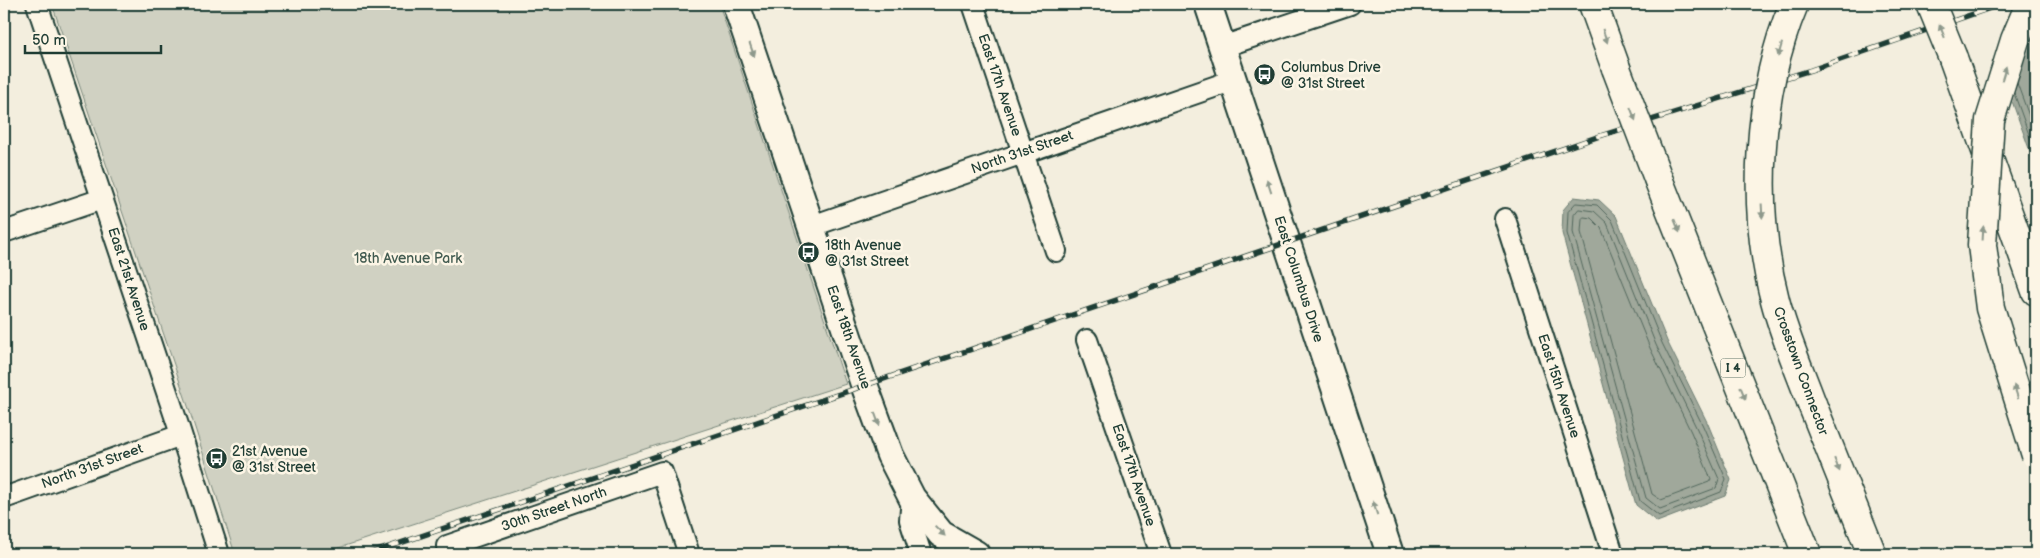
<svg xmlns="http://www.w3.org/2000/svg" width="2040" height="558" font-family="'Balsamiq Sans',sans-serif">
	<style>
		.green { fill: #d0d1c2; stroke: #78877b }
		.water { fill: #a0a89b; stroke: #6c7d72 }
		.pier { fill: #f3eede }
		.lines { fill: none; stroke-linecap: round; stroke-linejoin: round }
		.shore { stroke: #53685d; stroke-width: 1 }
		.minor-casing { stroke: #1f3d34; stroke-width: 24 }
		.major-casing { stroke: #1f3d34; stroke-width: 30 }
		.highway-casing { stroke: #1f3d34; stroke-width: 31 }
		.minor { stroke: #fcf5e5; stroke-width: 20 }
		.major { stroke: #fcf5e5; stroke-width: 26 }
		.highway { stroke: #fcf5e5; stroke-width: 28 }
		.rail-casing { stroke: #1f3d34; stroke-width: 5.5 }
		.rail { stroke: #fcf5e5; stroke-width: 4; stroke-dasharray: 11; stroke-linecap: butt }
		.highway-bridge-casing { stroke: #1f3d34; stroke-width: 31; stroke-linecap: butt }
		.highway-bridge { stroke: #fcf5e5; stroke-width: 28 }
		.oneway { fill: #8e998c }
		.labels { text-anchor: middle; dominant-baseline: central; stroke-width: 5; stroke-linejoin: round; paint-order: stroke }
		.shield { fill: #fcf5e5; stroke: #617469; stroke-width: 1 }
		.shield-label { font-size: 12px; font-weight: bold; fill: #1f3d34 }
		.poi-label { font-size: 14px; fill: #1f3d34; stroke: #fcf5e5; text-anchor: start }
		.street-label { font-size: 14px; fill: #1f3d34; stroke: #fcf5e5 }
		.park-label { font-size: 14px; fill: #425b50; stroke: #fcf5e5 }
	</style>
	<rect width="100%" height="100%" fill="#f3eede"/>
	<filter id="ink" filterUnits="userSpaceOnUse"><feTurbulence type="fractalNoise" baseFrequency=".02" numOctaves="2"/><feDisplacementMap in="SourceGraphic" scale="10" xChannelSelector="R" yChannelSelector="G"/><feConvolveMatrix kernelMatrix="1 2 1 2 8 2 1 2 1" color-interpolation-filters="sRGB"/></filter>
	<g filter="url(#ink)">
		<path class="green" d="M52 4H719L846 384 320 554H235L189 409Z"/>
		<path class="water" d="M2036 31V168L1994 51 1997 39Z
			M1574 197 1599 200 1616 216 1667 341 1708 424 1731 480 1725 496 1657 522 1636 505 1562 233 1563 210Z"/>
		<path class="pier" d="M2036 29 2021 71 2011 107 1992 52 1995 38Z"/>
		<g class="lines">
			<path class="shore" d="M2017 83 2036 135
				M2014 93 2036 154
				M1576 203 1597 205 1612 220 1662 343 1703 426 1726 479 1721 492 1659 516 1640 501 1567 233 1568 212Z
				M1579 209 1594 211 1607 223 1656 345 1697 429 1719 479 1716 488 1660 509 1646 498 1573 232 1574 215Z
				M1584 217 1591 218 1601 228 1650 348 1691 432 1711 479 1709 482 1661 500 1652 494 1581 232 1582 219Z"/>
			<defs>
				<path id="minor" d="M37 4 178 425 219 554
					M973 4 1056 251
					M1222 47 1350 4
					M1505 219 1613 554
					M812 226 1234 80
					M4 232 102 199
					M1087 340 1161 554
					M4 498 181 435
					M912 498 910 520 921 554
					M450 554 447 546 662 472 689 554"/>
				<path id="major" d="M736 4 865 387 890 455 912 498 941 534 976 554
					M1208 4 1390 554"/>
				<path id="highway" d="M1593 4 1616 68
					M1953 58 2036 291
					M1659 181 1807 554
					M1812 404 1872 554"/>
			</defs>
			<use href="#minor" class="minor-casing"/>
			<use href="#major" class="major-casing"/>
			<use href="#highway" class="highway-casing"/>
			<use href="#minor" class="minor"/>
			<use href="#major" class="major"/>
			<use href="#highway" class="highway"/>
			<defs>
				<path id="rail" d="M368 554 1603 135 1811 70 2002 4"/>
			</defs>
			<use href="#rail" class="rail-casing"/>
			<use href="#rail" class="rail"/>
			<defs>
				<path id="highway-bridge" d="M1794 4C1757 92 1751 208 1775 300 1784 335 1799 369 1812 404
					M1931 4 1953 58
					M2030 4 2015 40 1990 120 1982 245 1990 308 2036 455
					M1616 68 1659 181"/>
			</defs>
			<use href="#highway-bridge" class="highway-bridge-casing"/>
			<use href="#highway-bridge" class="highway-bridge"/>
		</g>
		<defs><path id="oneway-solid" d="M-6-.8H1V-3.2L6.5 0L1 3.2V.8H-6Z" transform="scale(1.25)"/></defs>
		<g class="oneway">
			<use href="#oneway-solid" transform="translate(1942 31) rotate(-112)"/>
			<use href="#oneway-solid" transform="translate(1605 36) rotate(70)"/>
			<use href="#oneway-solid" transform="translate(752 50) rotate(71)"/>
			<use href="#oneway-solid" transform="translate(1780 50) rotate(106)"/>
			<use href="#oneway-solid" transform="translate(2004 73) rotate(-73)"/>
			<use href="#oneway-solid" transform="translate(1633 114) rotate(69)"/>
			<use href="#oneway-solid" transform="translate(1269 186) rotate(-108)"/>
			<use href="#oneway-solid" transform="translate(1762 211) rotate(87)"/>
			<use href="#oneway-solid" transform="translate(1677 226) rotate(68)"/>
			<use href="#oneway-solid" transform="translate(1983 233) rotate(-87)"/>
			<use href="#oneway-solid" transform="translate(2016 392) rotate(-108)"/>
			<use href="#oneway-solid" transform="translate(1743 393) rotate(68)"/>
			<use href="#oneway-solid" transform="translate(877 419) rotate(70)"/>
			<use href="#oneway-solid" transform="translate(1837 465) rotate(68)"/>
			<use href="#oneway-solid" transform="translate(1375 508) rotate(-108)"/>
			<use href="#oneway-solid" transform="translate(940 531) rotate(45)"/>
		</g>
	</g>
	<defs>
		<symbol id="bus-disc" viewBox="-11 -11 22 22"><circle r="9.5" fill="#1f3d34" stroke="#fcf5e5"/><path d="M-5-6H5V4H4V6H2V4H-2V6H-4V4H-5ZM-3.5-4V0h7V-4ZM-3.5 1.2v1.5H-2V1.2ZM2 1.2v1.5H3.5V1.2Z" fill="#fff"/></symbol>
	</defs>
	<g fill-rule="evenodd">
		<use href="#bus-disc" x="1252" y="62" width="25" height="25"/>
		<use href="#bus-disc" x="796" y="240" width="25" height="25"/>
		<use href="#bus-disc" x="204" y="446" width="25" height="25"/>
	</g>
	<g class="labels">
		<rect class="shield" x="1720.5" y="358.5" width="25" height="19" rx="4"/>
		<g class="shield-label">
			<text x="1733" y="368">I 4</text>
		</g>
		<g class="poi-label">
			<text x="1281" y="67">Columbus Drive<tspan x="1281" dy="16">@ 31st Street</tspan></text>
			<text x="825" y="245">18th Avenue<tspan x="825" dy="16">@ 31st Street</tspan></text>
			<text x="232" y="451">21st Avenue<tspan x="232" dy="16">@ 31st Street</tspan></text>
		</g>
		<g class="street-label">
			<text transform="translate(1000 85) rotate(71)">East 17th Avenue</text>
			<text transform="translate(1022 152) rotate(-19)">North 31st Street</text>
			<text transform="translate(129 279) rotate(72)">East 21st Avenue</text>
			<text transform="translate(1299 279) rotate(72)">East Columbus Drive</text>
			<text transform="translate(849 337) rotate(71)">East 18th Avenue</text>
			<text transform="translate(1801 371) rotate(70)">Crosstown Connector</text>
			<text transform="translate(1559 386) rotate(72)">East 15th Avenue</text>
			<text transform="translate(92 466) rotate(-20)">North 31st Street</text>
			<text transform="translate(1134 475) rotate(71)">East 17th Avenue</text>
			<text transform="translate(554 509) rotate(-19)">30th Street North</text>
		</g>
		<g class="park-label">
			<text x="408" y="258">18th Avenue Park</text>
		</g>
	</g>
	<rect width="2040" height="558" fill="none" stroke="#fcf5e5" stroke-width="20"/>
	<rect x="10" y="10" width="2020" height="538" fill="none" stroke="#1f3d34" stroke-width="2" filter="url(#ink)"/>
	<path d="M25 45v8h136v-8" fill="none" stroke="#1f3d34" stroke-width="2.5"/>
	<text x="32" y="45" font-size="15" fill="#1f3d34" stroke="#fcf5e5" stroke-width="4" paint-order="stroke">50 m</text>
</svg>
